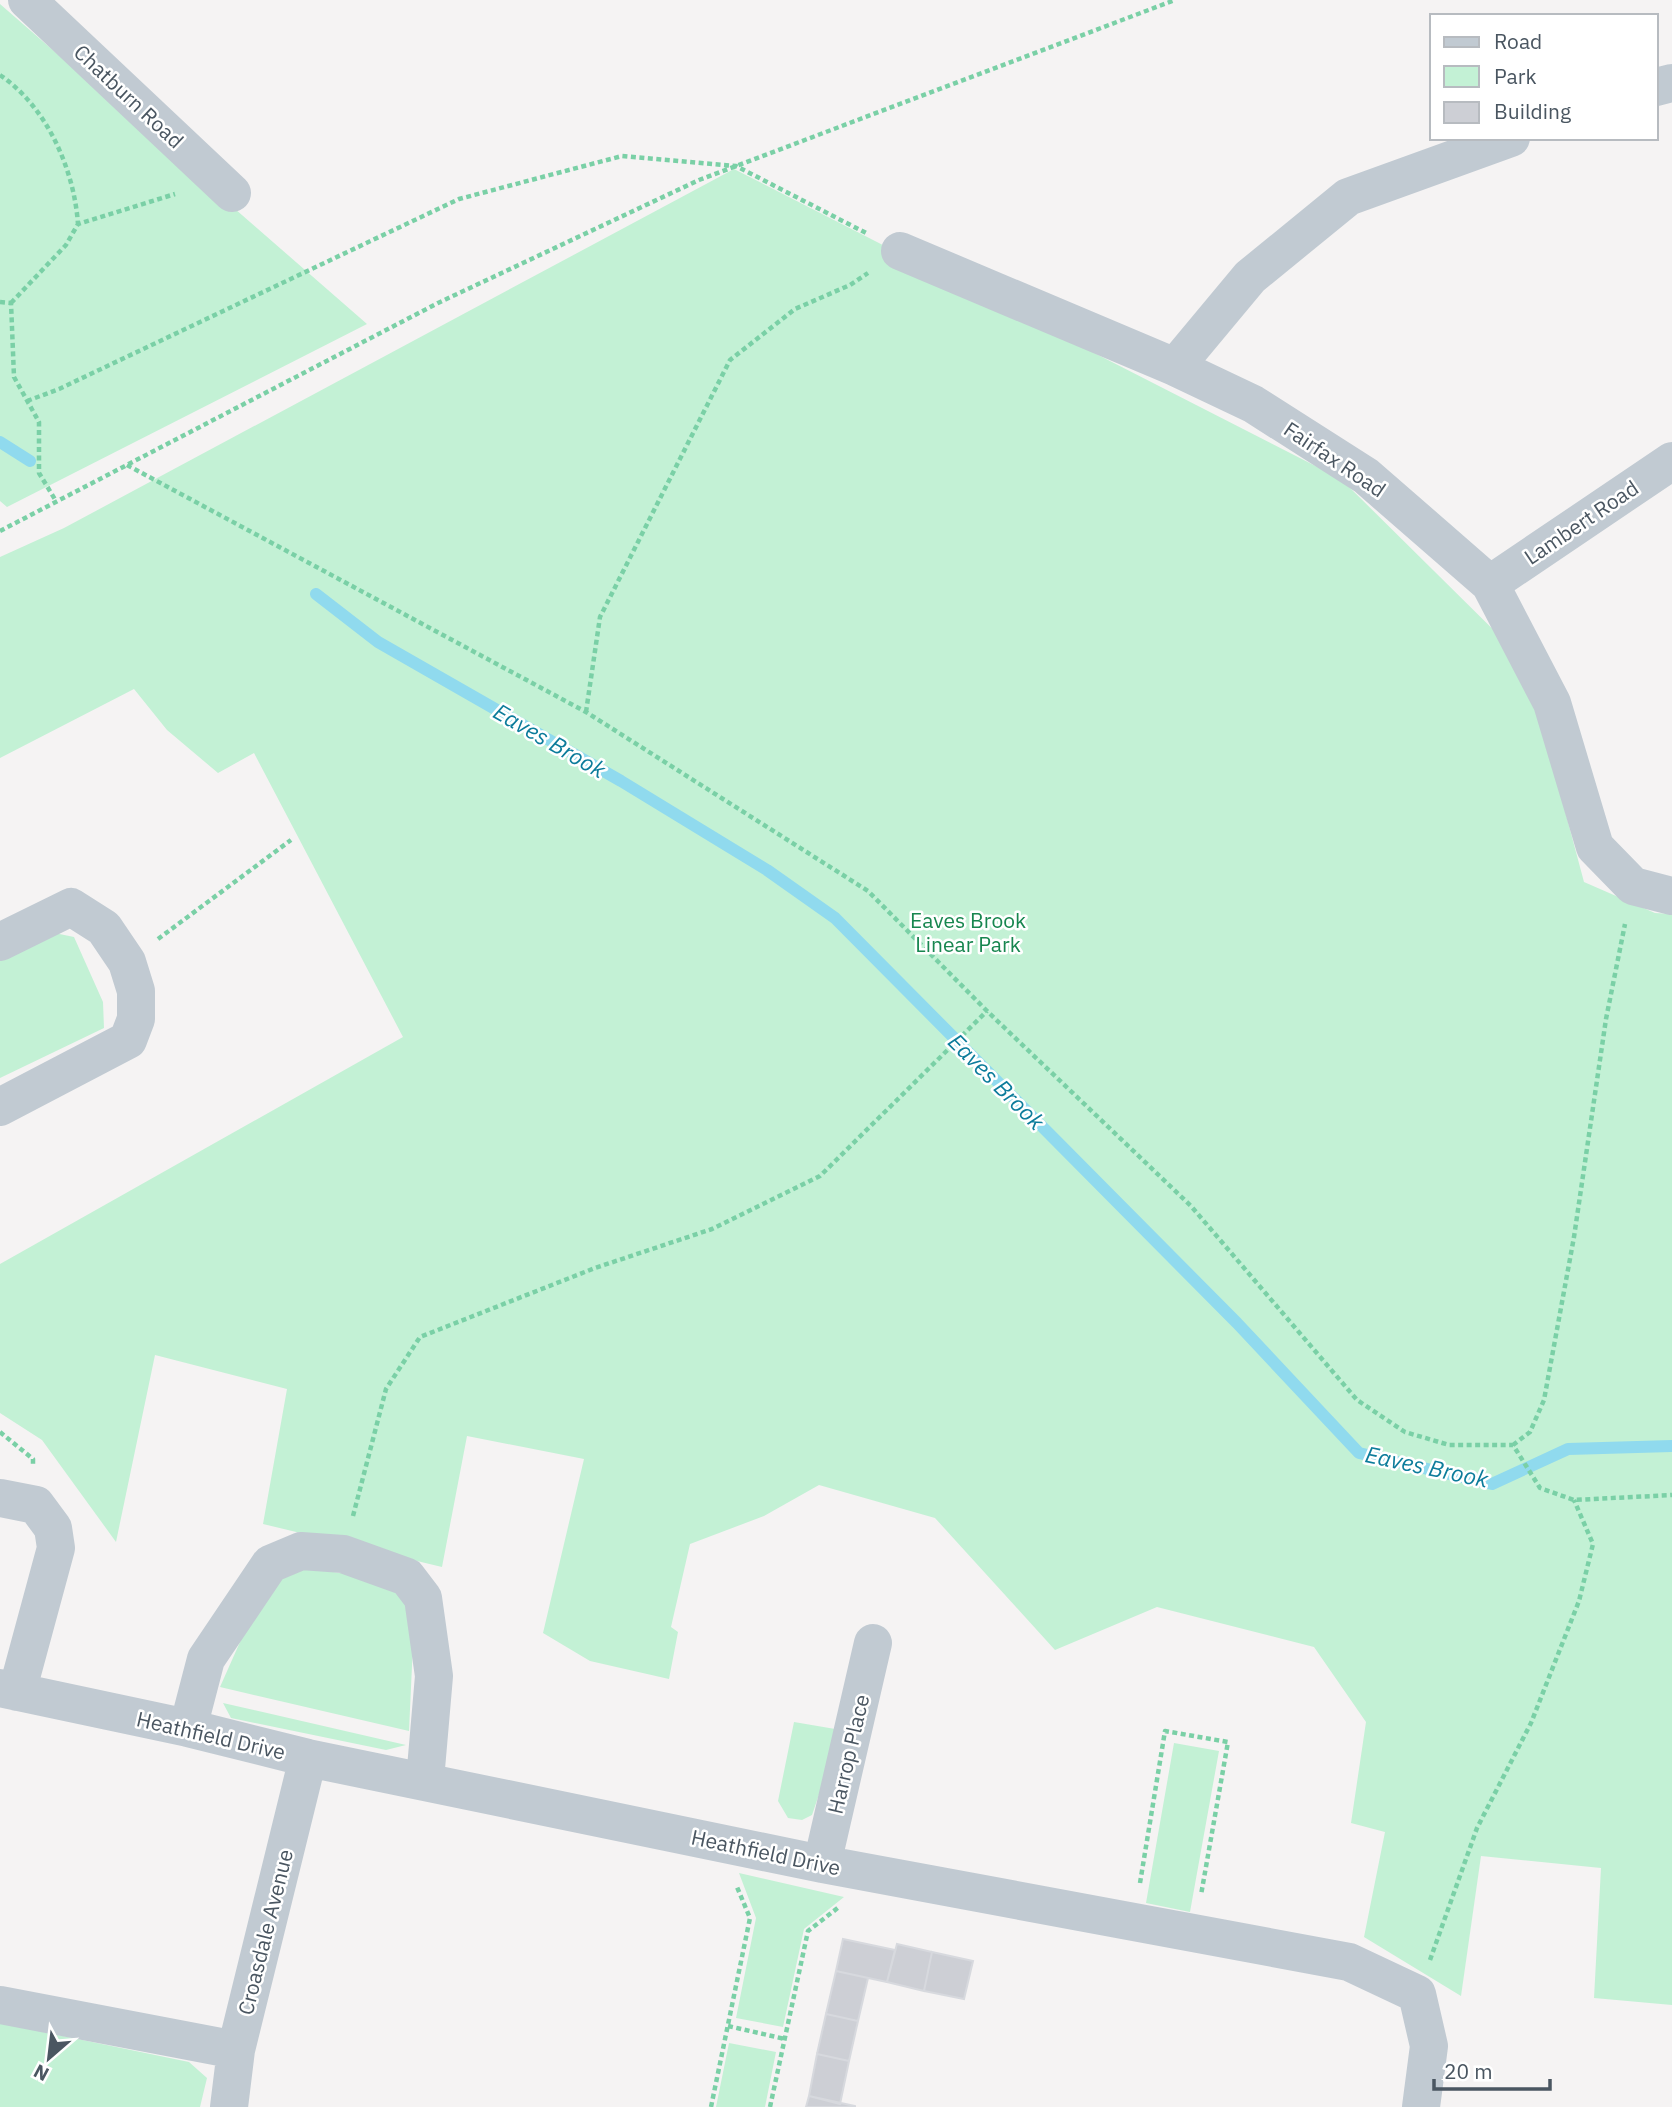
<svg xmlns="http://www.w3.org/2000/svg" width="1672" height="2107" font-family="'IBM Plex Sans',sans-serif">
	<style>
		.green { fill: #c3f1d5 }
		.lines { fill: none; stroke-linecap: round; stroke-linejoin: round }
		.stream { stroke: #90daee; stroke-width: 12 }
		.building { fill: #cdcfd5; stroke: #d7d9de; stroke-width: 2 }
		.path { stroke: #7ad0a6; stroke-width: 4.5; stroke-dasharray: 5 3.5; stroke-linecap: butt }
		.minor { stroke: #c1cad2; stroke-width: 38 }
		.labels { text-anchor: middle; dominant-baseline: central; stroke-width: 5; stroke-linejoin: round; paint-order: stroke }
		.street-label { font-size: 21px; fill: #4a5661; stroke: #fff }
		.park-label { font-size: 21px; fill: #17864f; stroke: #fff }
		.water-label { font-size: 23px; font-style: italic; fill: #0c7c9b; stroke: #fff }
	</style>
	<rect width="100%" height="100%" fill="#f5f3f3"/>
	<path class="green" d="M0 4 367 324 7 507 0 501Z
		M734 169 1341 479 1525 661 1584 882 1655 913 1672 914V2005L1594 1998 1601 1868 1481 1856 1461 1996 1364 1937 1385 1832 1351 1823 1366 1722 1314 1647 1157 1607 1055 1650 935 1518 819 1485 764 1516 690 1544 671 1627 678 1632 669 1679 590 1661 543 1633 584 1459 467 1436 442 1567 263 1524 287 1389 155 1355 116 1542 42 1440 0 1413V1264L403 1037 254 753 218 773 167 730 134 689 0 758V557L64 528Z
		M45 931 74 937 103 1002 104 1028 0 1078V956Z
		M290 1566 391 1580 404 1598 413 1644 409 1731 220 1687 244 1633Z
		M223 1703 406 1745 386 1750 231 1718Z
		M794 1722 841 1730 812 1815 802 1820 788 1818 778 1801Z
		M1174 1743 1219 1751 1190 1912 1146 1903Z
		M739 1873 844 1897 804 1929 783 2027 736 2018 756 1918Z
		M0 2023 189 2062 207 2078 200 2107H0Z
		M729 2043 776 2052 765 2107H716Z"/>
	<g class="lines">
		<path class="stream" d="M0 442 30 461
			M316 594 378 642 621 781 767 870 835 918 1237 1323 1359 1453 1492 1484 1568 1449 1672 1446"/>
	</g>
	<path class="building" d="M843 1939 895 1950 887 1982 836 1971Z
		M897 1944 932 1952 924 1991 887 1982Z
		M932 1952 973 1961 964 1999 924 1991Z
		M836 1971 868 1978 858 2021 826 2014Z
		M826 2014 858 2021 849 2061 817 2054Z
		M817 2054 849 2061 840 2104 809 2096Z
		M809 2096 855 2106V2107H806Z"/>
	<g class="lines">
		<path class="path" d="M0 75C47 107 74 169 78 224
			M0 302 11 303 14 377 39 422V473L56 501
			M11 303 66 245 78 224 175 194
			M27 401 59 389 459 199 622 156 736 166 868 234
			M127 465 586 712 868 891 987 1011 1191 1206 1357 1400 1405 1432 1449 1445H1513L1540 1488 1574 1500 1672 1495
			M0 531 438 303 699 180 1175 0
			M586 712 600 617 730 360 795 309 850 285 868 273
			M158 939 291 840
			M0 1432 33 1459V1466
			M1513 1445 1530 1432 1544 1400 1574 1237 1606 1019 1625 924
			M353 1516 386 1389 420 1337 595 1268 712 1229 820 1176 987 1011
			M1140 1883 1165 1731 1228 1742 1201 1895
			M1430 1960 1477 1828 1531 1723 1579 1601 1593 1544 1574 1500
			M728 2026 785 2039
			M711 2107 750 1918 737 1887
			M770 2107 808 1931 839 1907"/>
		<path class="minor" d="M27 0 232 193
			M1656 87 1672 83
			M900 251 1175 367 1253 404 1366 476 1490 584 1552 703 1595 847 1633 886 1672 896
			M1175 367 1250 277 1348 197 1511 138
			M1490 584 1672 461
			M0 942 71 907 104 928 127 962 136 991V1019L128 1040 0 1107
			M0 1498 36 1505 53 1528 56 1548 17 1692
			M0 1688 188 1728 308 1758 822 1864 1349 1962 1417 1994 1429 2046 1421 2107
			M188 1728 206 1659 270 1564 301 1551 343 1554 407 1577 423 1598 434 1676 425 1780
			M822 1864 873 1643
			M0 2005 236 2050
			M229 2107 236 2050 308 1758"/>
	</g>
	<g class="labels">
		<g class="street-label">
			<text transform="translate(129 96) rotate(43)">Chatburn Road</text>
			<text transform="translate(1335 459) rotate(34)">Fairfax Road</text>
			<text transform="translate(1581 522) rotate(-34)">Lambert Road</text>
			<text transform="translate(211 1735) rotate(13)">Heathfield Drive</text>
			<text transform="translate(848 1754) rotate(-77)">Harrop Place</text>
			<text transform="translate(766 1852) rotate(12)">Heathfield Drive</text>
			<text transform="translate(265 1932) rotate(-76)">Croasdale Avenue</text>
		</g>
		<g class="park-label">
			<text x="968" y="920">Eaves Brook<tspan x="968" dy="24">Linear Park</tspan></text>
		</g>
		<g class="water-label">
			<text transform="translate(550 740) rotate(30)">Eaves Brook</text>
			<text transform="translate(997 1081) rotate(45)">Eaves Brook</text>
			<text transform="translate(1427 1466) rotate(12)">Eaves Brook</text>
		</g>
	</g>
	<rect x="1430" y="14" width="228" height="126" fill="#ffffff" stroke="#b7bbc0" stroke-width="2"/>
	<rect x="1444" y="37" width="35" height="10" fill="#c1cad2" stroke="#b7bbc0" stroke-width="2"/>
	<text x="1494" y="49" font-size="21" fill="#4a5661">Road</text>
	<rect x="1444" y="66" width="35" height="21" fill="#c3f1d5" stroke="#b7bbc0" stroke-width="2"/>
	<text x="1494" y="84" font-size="21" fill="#4a5661">Park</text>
	<rect x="1444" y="102" width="35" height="21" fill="#cdcfd5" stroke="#b7bbc0" stroke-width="2"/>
	<text x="1494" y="119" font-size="21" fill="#4a5661">Building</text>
	<g transform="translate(49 2058) rotate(208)" stroke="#ffffff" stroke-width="5" paint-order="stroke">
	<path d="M0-5L12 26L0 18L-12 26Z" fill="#4a5661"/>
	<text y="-10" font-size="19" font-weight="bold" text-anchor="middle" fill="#4a5661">N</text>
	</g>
	<path d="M1434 2079v10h116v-10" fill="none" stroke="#4a5661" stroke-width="3.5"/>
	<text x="1444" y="2079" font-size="21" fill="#4a5661" stroke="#ffffff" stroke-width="5" paint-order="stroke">20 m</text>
</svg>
